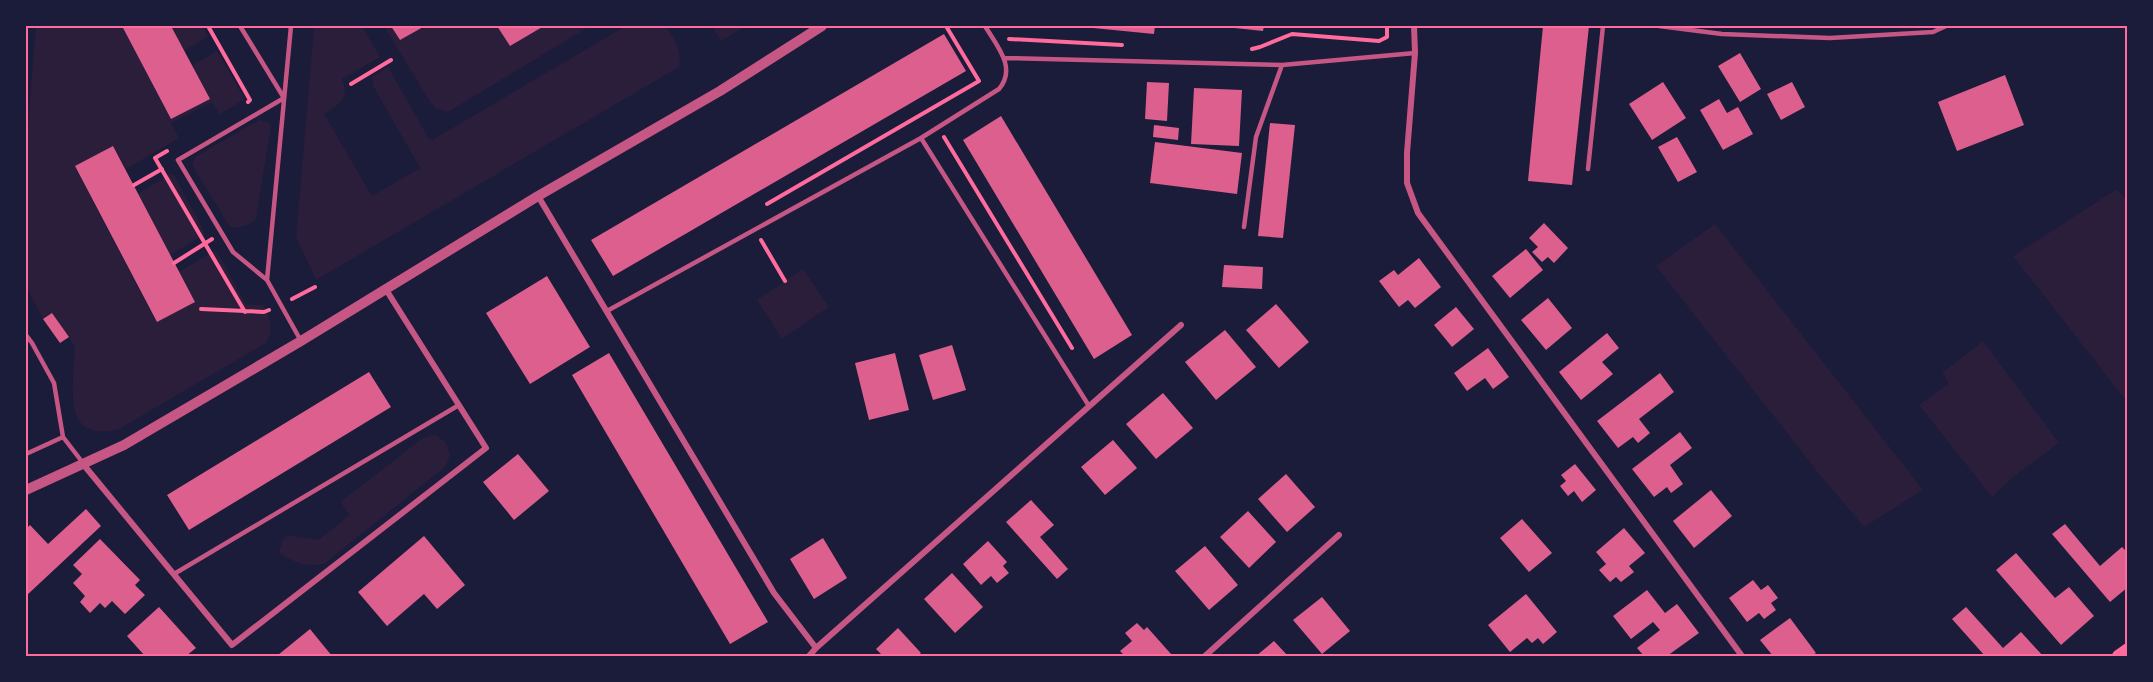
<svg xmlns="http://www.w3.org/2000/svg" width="2153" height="682" font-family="Helvetica,sans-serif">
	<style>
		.green { fill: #2a1e3b }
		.building { fill: #dd5f8e }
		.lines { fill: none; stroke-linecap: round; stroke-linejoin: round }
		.path { stroke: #ff6b9d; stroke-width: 4 }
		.service { stroke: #c65784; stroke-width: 4.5 }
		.minor { stroke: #c65784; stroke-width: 6 }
		.tertiary { stroke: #c65784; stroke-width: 10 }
		.secondary { stroke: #ff6b9d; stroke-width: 12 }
		.neatline { fill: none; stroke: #ff6b9d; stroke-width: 2 }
	</style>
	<rect width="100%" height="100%" fill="#1b1b3a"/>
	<path class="green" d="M36 26H122L171 119 209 99 192 66 217 51 245 99 220 114 212 102 171 123 179 138 126 169 113 146 75 167 156 322 195 302 179 272 214 251 218 253 245 303 250 305H263C271 319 274 329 266 343L119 429C59 445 74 382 75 347L52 313 43 319 26 286V147Z
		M171 26H202L208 36 184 51Z
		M314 26H362L380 57 342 79C350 98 340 105 324 114L372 196 420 168 373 86V76L388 67 428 137 432 140 626 26H666C674 40 683 49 679 67L316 280 296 237Z
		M384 26H391L400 40 425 26H497L510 46 544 26H590L448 112 436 109 430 102Z
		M712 26H746L721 41Z
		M259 120 269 122 271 126 256 219 248 225 233 228 228 224 192 165 195 157Z
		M170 174 174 175 204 231V235L170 255 138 194Z
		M2117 189 2128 202 2127 402 2013 256Z
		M1715 224 1923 490 1864 527 1824 480 1656 266Z
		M803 269 829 307 782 339 757 300Z
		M1983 341 2059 443 2018 473 1992 497 1919 405 1949 383 1942 373Z
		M435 435 446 442 450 455 446 466 324 564C304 567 296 563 279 553L282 541 287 535 318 540 350 515 340 502 423 438Z"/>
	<path class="building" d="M122 26H171L210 99 171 119Z
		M391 26H425L400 40Z
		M497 26H544L510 46Z
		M1083 26H1155L1154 34 1083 27Z
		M1225 26H1264L1263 31 1225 27Z
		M1543 26H1589L1572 185 1528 181Z
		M944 34 966 71 613 276 591 240Z
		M1740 53 1761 89 1740 102 1718 66Z
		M2005 75 2024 125 1957 151 1938 102Z
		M1147 82 1169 83 1167 121 1145 119Z
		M1663 82 1686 118 1652 140 1629 104Z
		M1792 82 1805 107 1781 120 1767 94Z
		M1194 88 1242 90 1239 146 1191 144Z
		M1719 99 1727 113 1738 107 1753 134 1723 150 1700 110Z
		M1001 116 1132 335 1094 359 963 140Z
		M1270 123 1295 125 1283 238 1258 236Z
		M1154 125 1179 128 1178 140 1153 137Z
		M1677 137 1697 172 1678 182 1658 147Z
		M1155 142 1242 153 1237 194 1150 183Z
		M113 146 195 302 157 322 75 166Z
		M1544 223 1568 248 1554 263 1548 257 1542 262 1532 252 1538 247 1529 238Z
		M1526 249 1543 270 1510 298 1492 276Z
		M1419 258 1441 287 1415 308 1408 300 1399 307 1379 281 1394 270 1398 275Z
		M1224 265 1263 267 1262 289 1222 287Z
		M547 276 590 347 530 384 486 313Z
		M1548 298 1572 328 1546 350 1521 320Z
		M1276 304 1309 342 1279 368 1246 330Z
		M1456 307 1474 329 1452 347 1434 325Z
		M52 313 69 337 60 343 43 319Z
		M1225 330 1256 367 1216 400 1185 362Z
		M1607 333 1619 348 1602 362 1613 374 1581 400 1559 372Z
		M952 345 966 390 933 400 919 355Z
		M1488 348 1509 377 1493 389 1485 378 1467 391 1454 373Z
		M609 353 768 622 730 644 572 375Z
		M895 353 909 410 869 420 855 363Z
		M369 372 391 407 189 530 167 495Z
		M1660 373 1674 392 1639 419 1650 433 1638 443 1633 437 1618 448 1597 421Z
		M1163 393 1193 428 1156 459 1126 424Z
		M1680 432 1692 448 1670 465 1683 484 1671 493 1667 487 1654 497 1632 469Z
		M1113 440 1137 468 1105 495 1081 467Z
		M518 454 549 491 514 520 483 482Z
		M1575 464 1596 490 1582 502 1574 491 1568 496 1560 486 1566 481 1561 475Z
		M1286 474 1315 507 1287 532 1258 499Z
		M1711 490 1732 516 1694 548 1673 521Z
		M1031 500 1054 525 1040 537 1068 569 1057 579 1006 522Z
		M86 509 101 526 26 596V529L30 525 48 544Z
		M1248 511 1276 542 1249 568 1220 537Z
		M1522 519 1552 553 1529 572 1500 538Z
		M2065 524 2100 566 2122 547 2128 553V587L2110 602 2052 534Z
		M1624 528 1645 553 1629 566 1634 572 1621 582 1616 577 1610 582 1599 570 1606 564 1596 552Z
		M424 536 465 585 437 609 424 594 387 626 358 592Z
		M823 538 847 578 814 599 790 559Z
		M100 539 140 580 135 585 145 595 125 614 112 601 105 608 100 603 90 613 80 602 85 596 73 583 82 574 73 565Z
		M988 541 1007 562 1003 566 1009 573 997 583 991 576 981 585 963 564Z
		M1205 546 1238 585 1209 610 1175 571Z
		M2016 553 2055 598 2069 587 2094 616 2061 645 1996 570Z
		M952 573 983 607 955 633 924 599Z
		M1753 580 1761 590 1768 585 1778 598 1771 603 1776 610 1764 619 1759 613 1747 622 1729 598Z
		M1647 590 1665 613 1677 604 1699 633 1667 656H1644L1637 648 1660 630 1653 622 1631 639 1613 616Z
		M1526 594 1557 632 1543 644 1538 638 1532 643 1527 638 1510 652 1488 625Z
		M1322 597 1350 631 1322 654 1293 620Z
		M159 607 196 648 186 656H145L127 636Z
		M1966 607 2003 648 2021 632 2043 656H1985L1952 619Z
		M1790 618 1816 653 1811 656H1773L1760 640Z
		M1137 623 1144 630 1147 627 1171 654 1167 656H1125L1120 651 1132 641 1125 633Z
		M898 628 921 653 917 656H883L876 649Z
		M310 629 332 656H280L278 655Z
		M1274 641 1288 656H1256Z"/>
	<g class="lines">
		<path class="path" d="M208 26 250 100 248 102
			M1009 39 1122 45
			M1252 49 1260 47 1292 34 1379 41 1387 37V26
			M351 84 391 60
			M944 137 1072 348
			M167 151 155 158 245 312
			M134 185 162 169
			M767 204 979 81 946 26
			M761 240 785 281
			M174 263 212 239
			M292 299 315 287
			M201 309 264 312 269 310"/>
		<path class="service" d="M240 26 284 98 178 160 233 252 267 280
			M291 26 267 280 301 341
			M985 26C997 46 1017 68 999 89L921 138 1089 406
			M1659 26 1722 34 1830 38 1933 32 1946 26
			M1004 58 1282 65 1415 53
			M1588 169 1603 26
			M1244 227 1256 137 1282 65
			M607 311 921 138
			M26 335 32 343 54 383 63 437 26 454
			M63 437 83 463
			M174 574 459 405"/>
		<path class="minor" d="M1414 26 1415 53 1407 153V183L1418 213 1742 656
			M538 196 774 593 816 648
			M83 464 232 645 486 448 385 288
			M809 656 816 648 1181 325
			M1205 656 1339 535"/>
		<path class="tertiary" d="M26 490 124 445 301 341 538 196 720 91 822 26"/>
		<path class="secondary" d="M2118 656 2128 649"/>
	</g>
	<rect width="2153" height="682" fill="none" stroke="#1b1b3a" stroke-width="54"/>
	<rect x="27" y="27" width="2099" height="628" class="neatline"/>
</svg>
